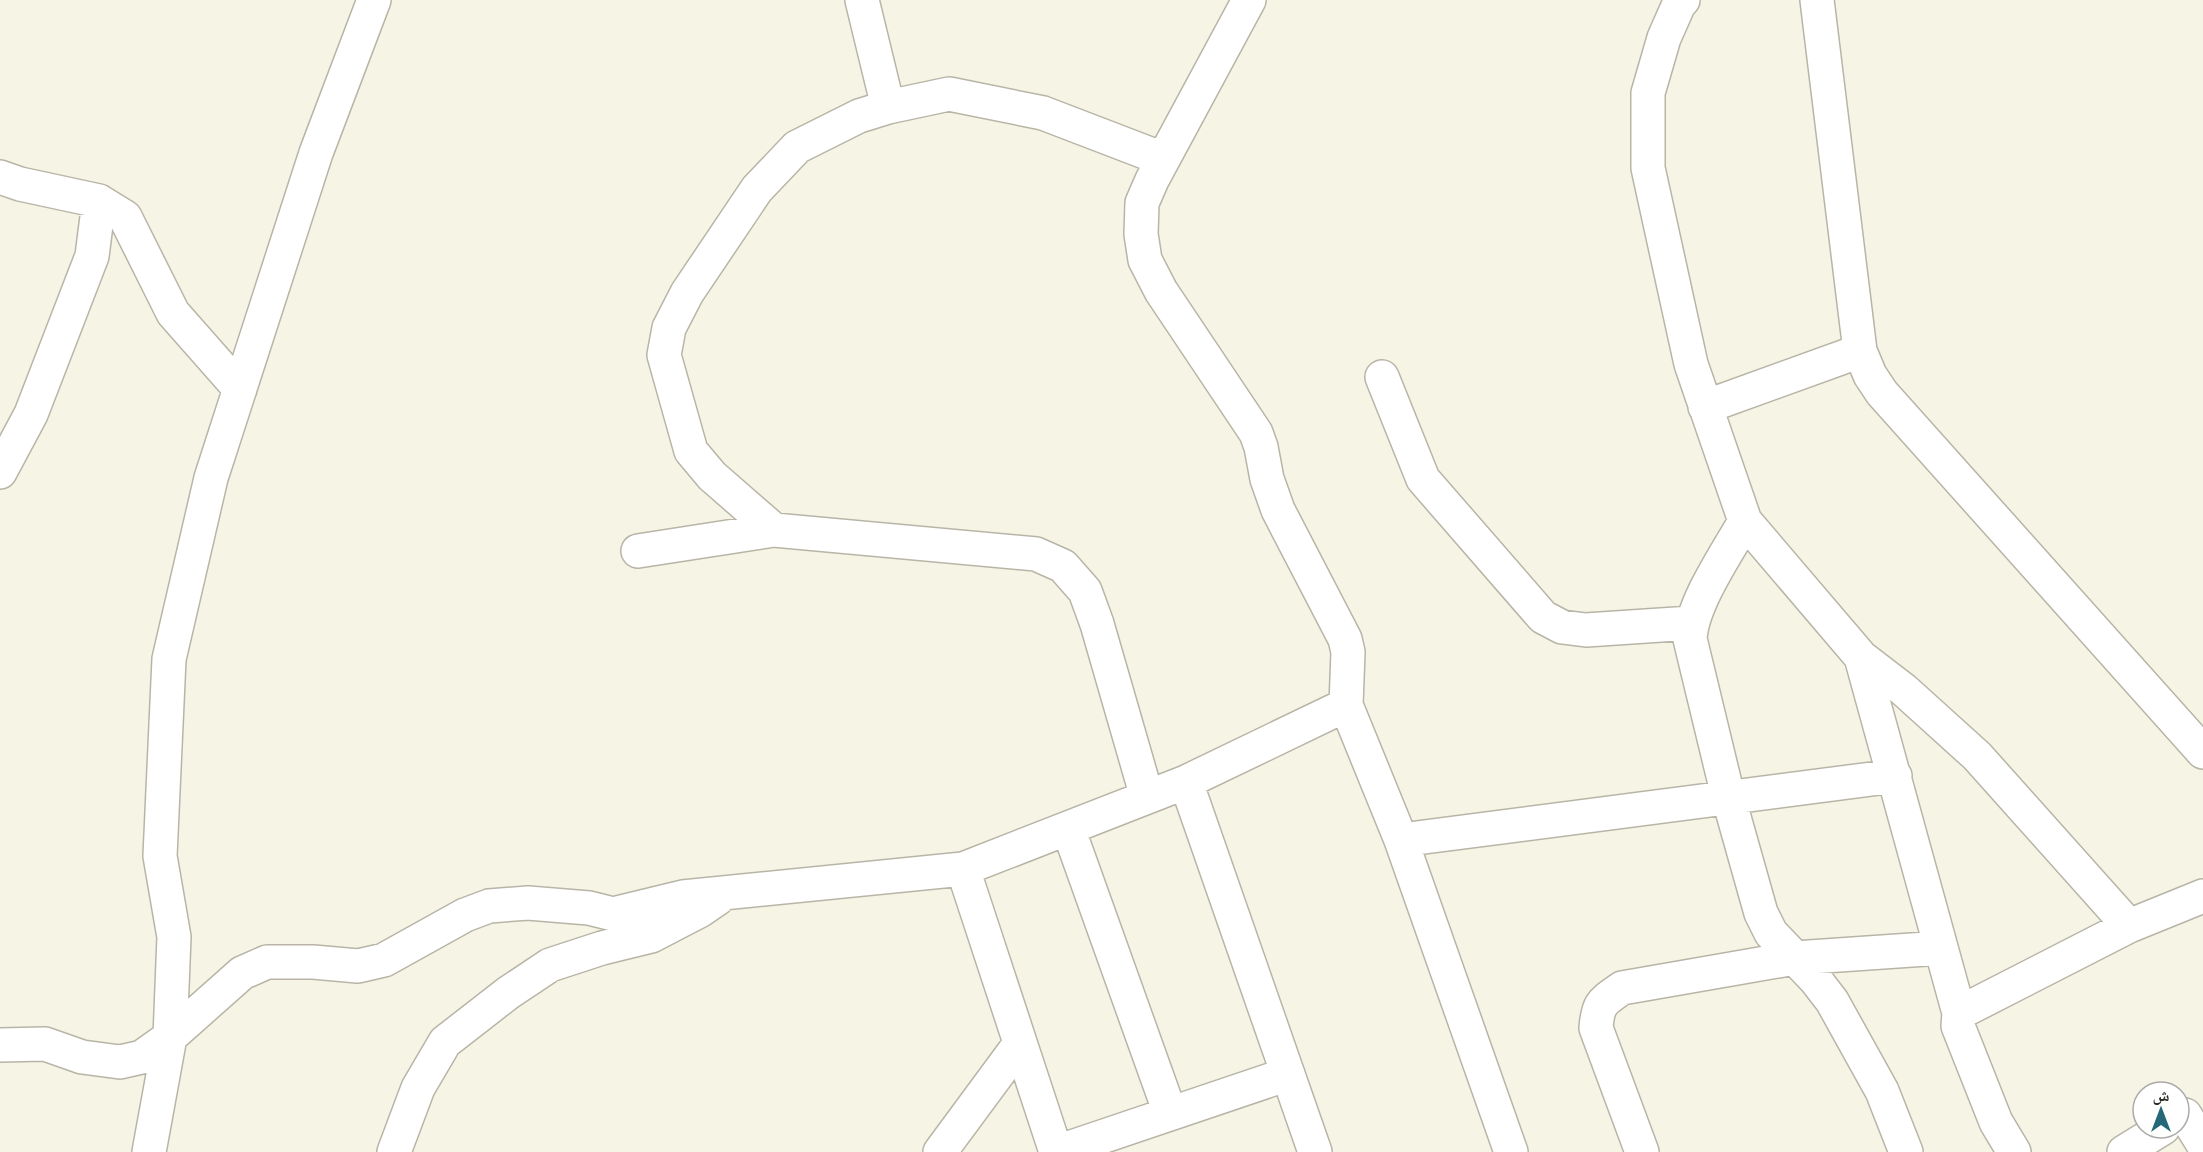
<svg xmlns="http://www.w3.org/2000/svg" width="2203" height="1152" font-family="Poppins,'Noto Naskh Arabic',sans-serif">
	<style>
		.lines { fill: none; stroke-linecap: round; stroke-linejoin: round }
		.minor-casing { stroke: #b8b5a7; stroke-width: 36 }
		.minor { stroke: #fff; stroke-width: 33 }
	</style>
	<rect width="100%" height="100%" fill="#f6f4e5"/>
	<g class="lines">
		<defs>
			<path id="minor" d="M862 0 888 107
				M1249 0 1152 180 1142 203 1141 234 1145 260 1161 291 1256 433 1261 447 1267 479 1278 510 1345 639 1348 652 1346 705 1401 840 1511 1152
				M1683 0 1679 4 1664 38 1648 93V168L1691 364 1745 521 1861 657 1959 1013 1958 1026 1996 1122 2014 1152
				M1817 0 1860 351 1870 375 1882 393 2203 752
				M0 177 20 184 99 201 125 217 173 313 240 389
				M1382 377 1423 479 1543 617 1562 627 1586 630 1691 623
				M1705 407 1860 351
				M0 472 31 414 92 256 99 201
				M1745 521C1727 553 1692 603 1690 639L1728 796 1761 913 1771 933 1815 979 1832 1001 1882 1091 1906 1152
				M774 530 712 476 691 451 664 355 669 328 687 293 757 189 797 147 859 116 888 107 949 94 1043 113 1163 159
				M638 551 774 530 1036 554 1063 566 1085 591 1097 624 1147 797
				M1861 657 1904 690 1977 756 2129 926
				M1186 782 1315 1152
				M1068 828 1170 1113
				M1401 840 1895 776
				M963 869 1056 1152
				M1959 1013 2129 926 2203 896
				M0 1045 45 1044 82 1057 120 1062 142 1057 170 1037 242 973 267 962H313L358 966 384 960 465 915 489 906 528 903 589 908 613 914 683 897 963 869 1186 782 1346 705
				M2185 1115 2203 1144
				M149 1152 170 1037 174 937 160 856 169 659 211 478 316 153 374 0
				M394 1152 418 1088 445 1042 508 993 550 965 602 948 651 936 701 910 717 899
				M940 1152 1019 1045
				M1057 1152 1288 1074
				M1642 1152 1596 1028C1598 1003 1602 1002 1622 988L1795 958 1941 948
				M2124 1152 2163 1128"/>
		</defs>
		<use href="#minor" class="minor-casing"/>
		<use href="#minor" class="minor"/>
	</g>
	<g transform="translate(2161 1110)"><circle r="28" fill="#ffffff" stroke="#abaaa8" stroke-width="1.5"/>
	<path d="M0-4.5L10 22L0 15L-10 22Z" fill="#25687a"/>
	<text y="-9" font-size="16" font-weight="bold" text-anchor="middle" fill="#2c2b25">ش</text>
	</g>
</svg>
